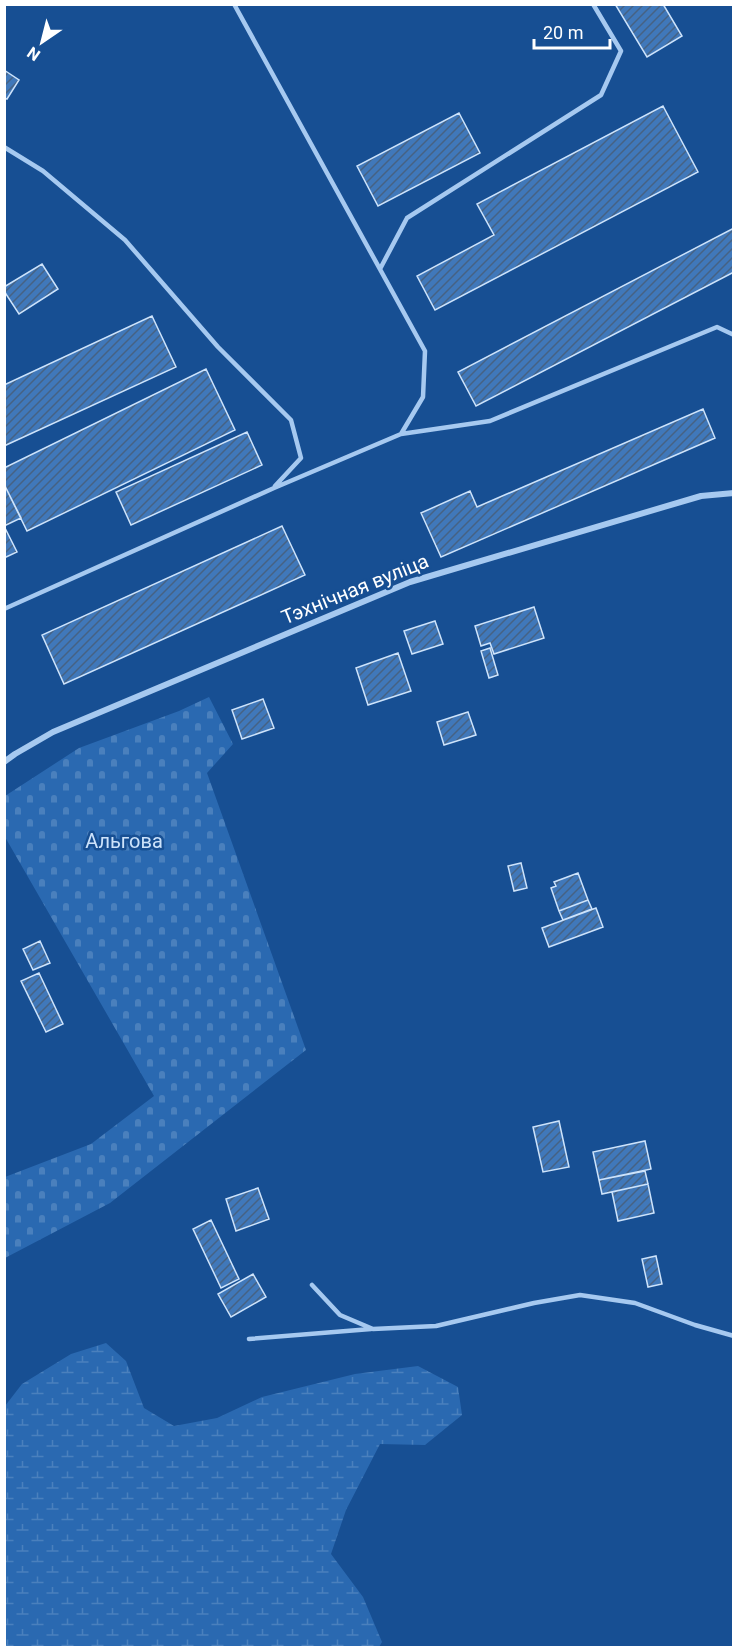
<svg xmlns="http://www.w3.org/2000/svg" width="738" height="1652" font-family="Roboto,sans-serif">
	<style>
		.wetland { fill: url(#wetland-marsh) }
		.cemetery { fill: url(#cemetery-stones) }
		.building { fill: url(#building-hatch); stroke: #cde3fb; stroke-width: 1.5 }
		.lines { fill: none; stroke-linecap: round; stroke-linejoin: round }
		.lane { stroke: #a6c9f0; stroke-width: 4.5 }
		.street { stroke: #a6c9f0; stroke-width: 6 }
		.labels { text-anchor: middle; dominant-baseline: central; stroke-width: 5; stroke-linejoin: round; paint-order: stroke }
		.street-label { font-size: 20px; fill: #fff; stroke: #174f93 }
		.park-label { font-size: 20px; fill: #cde3fb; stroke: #174f93 }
	</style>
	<defs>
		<pattern id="wetland-marsh" width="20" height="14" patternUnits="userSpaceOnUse" patternTransform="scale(1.5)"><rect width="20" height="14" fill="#2a69b1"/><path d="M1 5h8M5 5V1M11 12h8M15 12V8" fill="none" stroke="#4a80bd"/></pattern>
		<pattern id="cemetery-stones" width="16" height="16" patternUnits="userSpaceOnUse" patternTransform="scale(1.5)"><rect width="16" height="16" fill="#2a69b1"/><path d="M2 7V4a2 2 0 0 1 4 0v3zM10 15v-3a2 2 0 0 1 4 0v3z" fill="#4a80bd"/></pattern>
		<pattern id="building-hatch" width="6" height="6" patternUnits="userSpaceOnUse" patternTransform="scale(1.5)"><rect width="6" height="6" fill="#4078ba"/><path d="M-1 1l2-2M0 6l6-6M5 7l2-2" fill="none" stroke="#466283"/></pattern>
	</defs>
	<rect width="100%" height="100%" fill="#174f93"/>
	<path class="wetland" d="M106 1343 126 1361 144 1408 174 1426 217 1418 262 1397 355 1374 418 1366 458 1387 462 1415 425 1445 380 1444 346 1510 331 1554 363 1597 382 1642 379 1647H5V1406L22 1384 71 1354Z"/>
	<path class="cemetery" d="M209 697 233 744 207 773 306 1050 110 1203 5 1258V1177L91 1144 154 1096 5 837V796L79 748 179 711Z"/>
	<path class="building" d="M615 4H663L682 36 647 57Z
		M4 70 19 80 7 99 4 98Z
		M663 106 698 172 435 310 417 276 494 235 477 204Z
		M459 113 480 153 378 206 357 166Z
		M734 228V272L476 406 458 372Z
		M42 264 58 289 19 314 4 291V287Z
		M152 316 176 367 4 446V385Z
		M206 369 235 430 27 531 4 484V468Z
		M703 409 715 438 441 557 421 513 470 491 477 507Z
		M247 432 262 465 131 525 116 492Z
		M4 484 21 518 4 526Z
		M4 526 17 552 4 558Z
		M282 526 305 575 64 684 42 635Z
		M534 607 544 638 494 654 490 643 481 646 475 626Z
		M435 621 443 644 412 654 404 631Z
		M490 648 498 675 489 678 481 651Z
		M398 653 411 691 368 705 356 668Z
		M263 699 274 728 242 739 232 710Z
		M468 712 476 735 444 745 437 722Z
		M521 863 527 888 514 891 508 866Z
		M578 873 588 900 559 911 551 888 556 886 554 882Z
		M588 900 592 909 563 920 559 911Z
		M596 908 603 927 549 947 542 928Z
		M40 941 50 963 33 970 23 949Z
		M39 973 63 1024 46 1032 21 981Z
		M559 1121 569 1167 543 1172 533 1127Z
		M645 1141 651 1169 599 1180 593 1152Z
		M645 1171 648 1184 602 1194 599 1180Z
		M648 1184 654 1213 618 1221 612 1192Z
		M258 1188 269 1219 236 1231 226 1199Z
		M211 1220 239 1279 221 1288 193 1229Z
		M656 1256 662 1284 648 1287 642 1259Z
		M253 1274 266 1297 231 1317 218 1294Z"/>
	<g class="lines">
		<path class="lane" d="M234 4 425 351 423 397 401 434
			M4 147 43 171 125 240 218 347 291 420 301 458 275 486
			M380 269 407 218 601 95 621 51 593 4
			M4 609 274 488 401 434 490 421 717 327 734 335
			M312 1285 340 1315 373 1329 436 1326 534 1303 580 1295 635 1303 695 1325 734 1336
			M249 1339 371 1329"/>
		<path class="street" d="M4 762 15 754 53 732 410 582 701 496 734 493"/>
	</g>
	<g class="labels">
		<g class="street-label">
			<text transform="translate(355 589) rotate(-22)">Тэхнічная вуліца</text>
		</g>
		<g class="park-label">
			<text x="124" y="841">Альгова</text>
		</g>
	</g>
	<rect width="738" height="1652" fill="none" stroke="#ffffff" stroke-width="12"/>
	<g transform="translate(42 42) rotate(215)" stroke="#174f93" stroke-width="4.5" paint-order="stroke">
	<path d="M0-4.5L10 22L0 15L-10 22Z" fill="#ffffff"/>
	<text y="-9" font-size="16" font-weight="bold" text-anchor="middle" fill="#ffffff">N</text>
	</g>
	<path d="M534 39v9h76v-9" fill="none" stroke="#ffffff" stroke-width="3"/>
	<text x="543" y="39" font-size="18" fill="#ffffff" stroke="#174f93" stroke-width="4.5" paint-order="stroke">20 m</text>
</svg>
